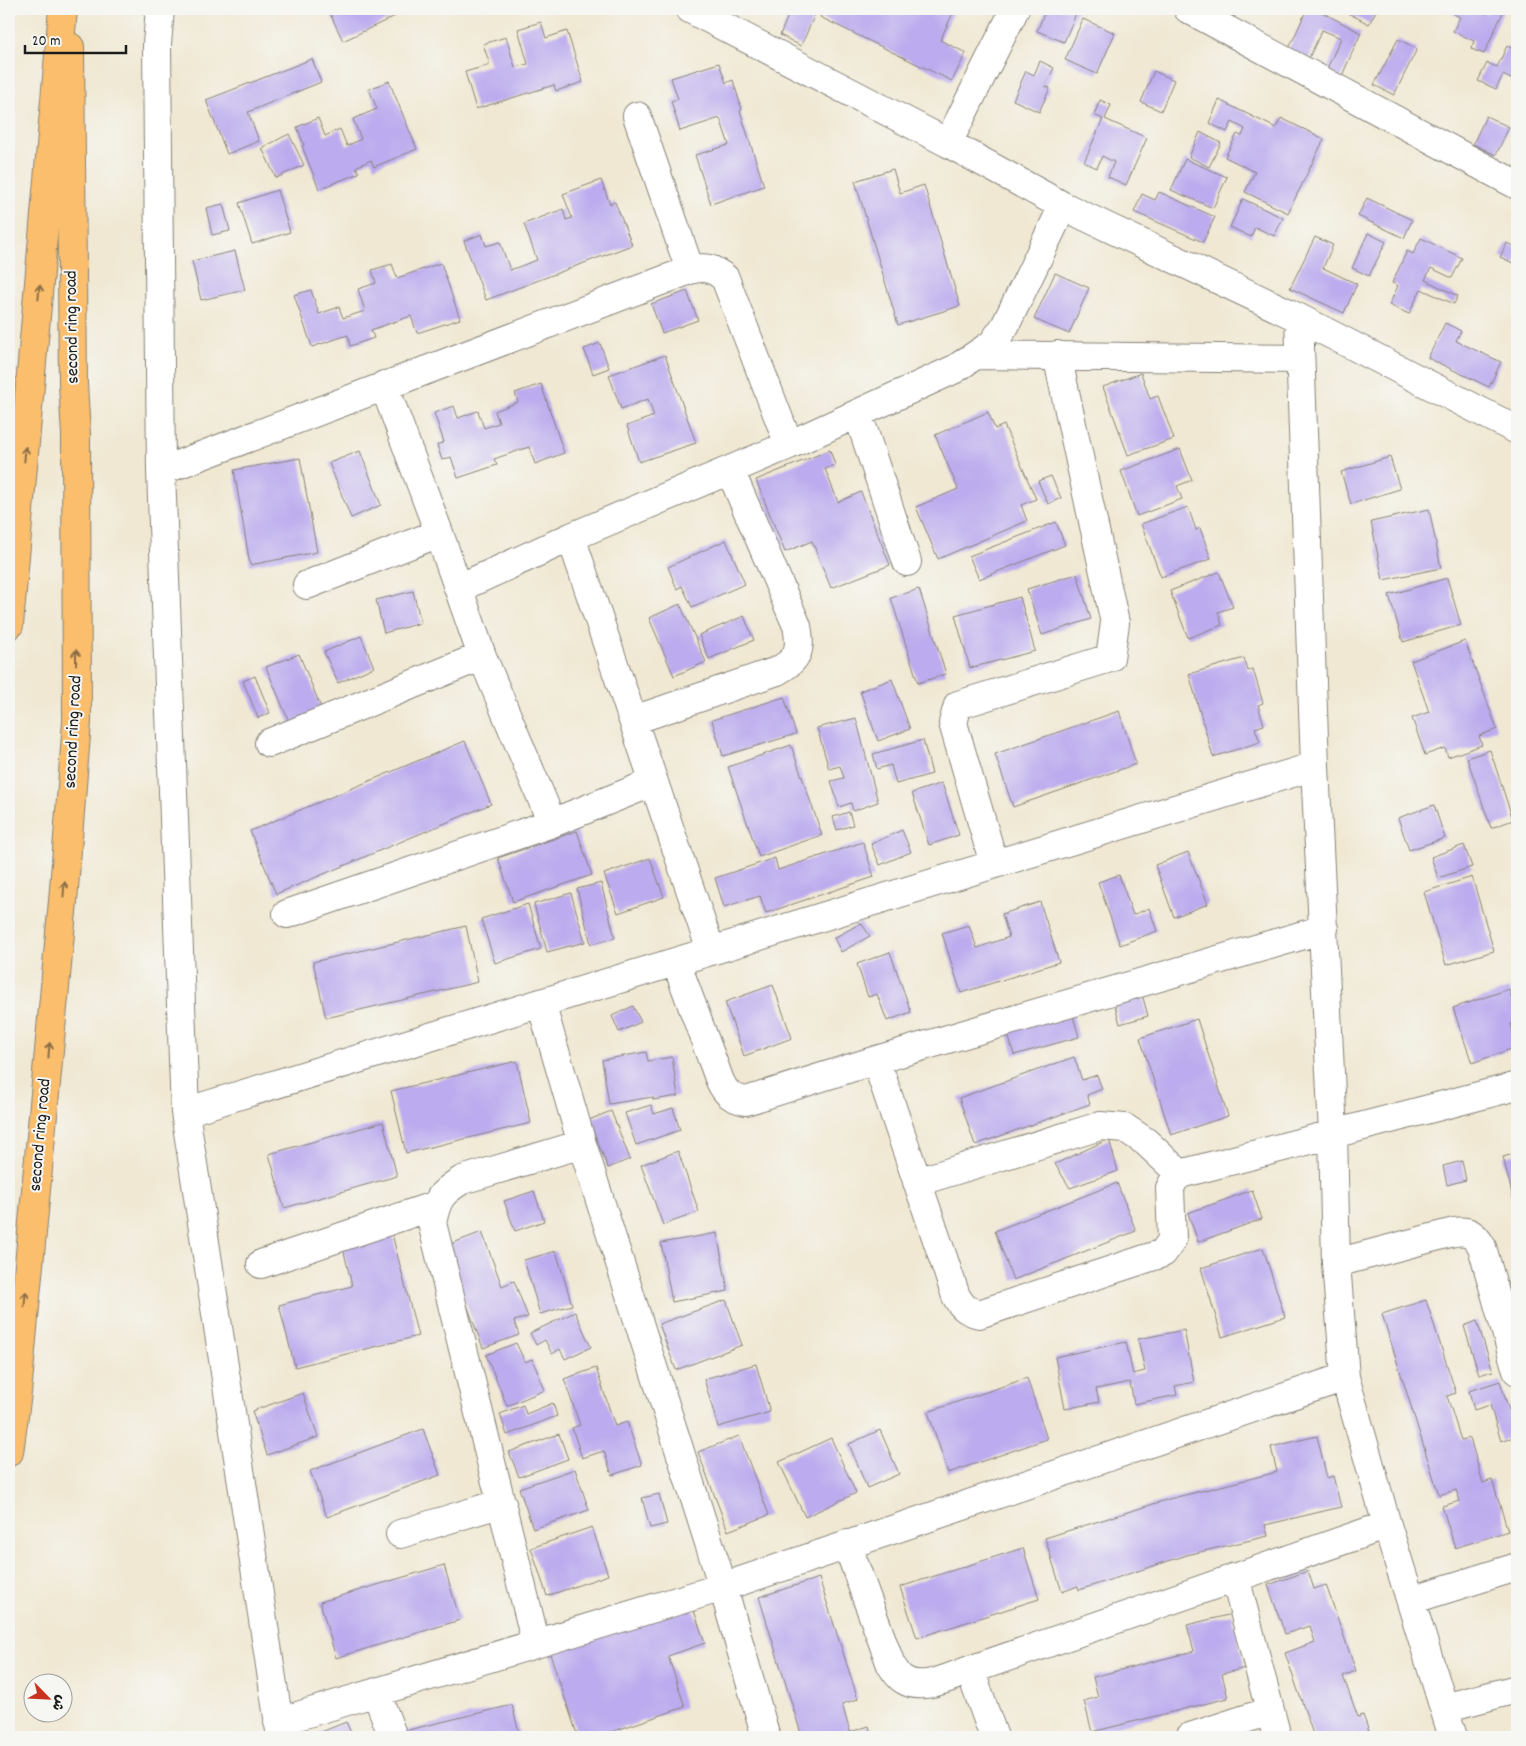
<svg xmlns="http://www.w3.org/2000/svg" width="1526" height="1746" font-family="Dekko,'Playpen Sans Arabic',sans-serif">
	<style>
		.building { fill: #bcabee }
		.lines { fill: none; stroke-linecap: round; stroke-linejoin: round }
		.minor-casing { stroke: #868278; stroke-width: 30 }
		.primary-casing { stroke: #868278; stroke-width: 30 }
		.motorway-casing { stroke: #868278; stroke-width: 30 }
		.minor { stroke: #fff; stroke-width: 28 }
		.primary { stroke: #fabe6d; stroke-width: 28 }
		.motorway { stroke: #fabe6d; stroke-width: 28 }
		.oneway { stroke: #8b6d44 }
		.labels { text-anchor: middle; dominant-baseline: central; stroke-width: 4; stroke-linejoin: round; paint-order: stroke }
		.street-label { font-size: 18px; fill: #1c1c1c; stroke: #f6f6f2 }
	</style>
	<rect width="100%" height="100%" fill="#f6f6f2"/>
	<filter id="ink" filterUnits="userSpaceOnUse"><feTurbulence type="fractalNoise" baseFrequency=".02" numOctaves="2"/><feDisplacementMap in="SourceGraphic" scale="10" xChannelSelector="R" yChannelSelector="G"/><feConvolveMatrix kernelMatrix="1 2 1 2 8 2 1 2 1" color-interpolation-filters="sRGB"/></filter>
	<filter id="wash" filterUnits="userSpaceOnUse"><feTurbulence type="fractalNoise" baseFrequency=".0096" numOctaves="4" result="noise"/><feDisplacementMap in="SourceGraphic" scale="20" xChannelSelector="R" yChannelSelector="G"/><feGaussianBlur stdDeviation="1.12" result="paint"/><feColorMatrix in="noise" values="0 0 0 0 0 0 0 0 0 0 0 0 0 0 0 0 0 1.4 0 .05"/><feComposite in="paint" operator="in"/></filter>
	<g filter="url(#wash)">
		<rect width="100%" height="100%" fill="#f0e8d3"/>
		<g id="blocks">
			<path class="building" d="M328 9H410L343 41Z
				M791 9H810L816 12 801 46 780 35Z
				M824 9H955L940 40 966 53 952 81 820 17Z
				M1046 9H1078L1064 42 1037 31Z
				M1192 9H1238L1230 26Z
				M1307 9H1316L1361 33 1340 80 1325 73 1341 38 1322 30 1307 62 1287 53Z
				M1346 9H1377L1369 24 1344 11Z
				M1443 9H1476L1487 14 1489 9H1496L1503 12 1484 54 1471 49 1474 41 1453 31 1460 17Z
				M1083 19 1115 33 1097 74 1065 60Z
				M541 22 546 38 567 31 583 82 556 91 554 85 476 109 465 72 490 65 483 44 506 37 515 67 528 64 518 29Z
				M1398 39 1417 49 1394 95 1374 85Z
				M1507 46 1517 51V82L1503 75 1496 89 1478 81 1487 63 1497 67Z
				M312 59 321 82 248 112 259 141 227 154 206 100Z
				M1040 61 1054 68 1045 86 1050 88 1039 112 1013 100 1026 71 1034 75Z
				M719 63 726 83 733 80 742 110 740 111 764 186 711 204 695 155 729 145 720 118 680 131 671 101 678 99 671 78Z
				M1154 71 1174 80 1161 111 1141 102Z
				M389 81 417 149 374 167 371 160 356 167 359 173 319 189 302 146 304 145 297 127 318 118 325 136 340 129 347 146 361 139 353 119 377 109 369 89Z
				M1100 100 1111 105 1105 119 1147 138 1126 185 1108 177 1114 162 1102 156 1097 168 1084 162 1103 119 1094 115Z
				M1219 100 1276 128 1281 118 1324 139 1288 213 1245 192 1255 172 1225 157 1237 134 1242 136 1245 129 1232 122 1227 132 1209 123Z
				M1486 116 1509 127 1496 155 1473 144Z
				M1200 132 1221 143 1209 167 1189 157Z
				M289 134 304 165 276 178 262 148Z
				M1517 136V149L1512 147Z
				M1185 159 1227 177 1213 208 1171 190Z
				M893 169 900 193 924 185 960 306 898 325 855 181Z
				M601 180 610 204 615 202 632 245 486 300 464 241 482 234 486 246 500 242 510 270 537 260 524 224 563 209 566 220 572 218 563 194Z
				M277 190 290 232 252 244 239 203Z
				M1159 192 1215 217 1203 242 1134 212 1142 194 1155 200Z
				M1367 198 1412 220 1404 238 1358 216Z
				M1243 199 1283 218 1274 236 1255 227 1251 237 1230 227Z
				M223 204 230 231 212 235 206 208Z
				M1368 233 1386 242 1369 276 1352 268Z
				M1315 237 1333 245 1323 268 1357 284 1344 313 1290 288Z
				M1421 238 1462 258 1452 278 1431 268 1425 280 1458 296 1454 304 1421 289 1409 314 1389 305 1398 286 1392 283 1407 251 1413 254Z
				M1507 243 1517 248V258L1515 264 1500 257Z
				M235 251 245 290 201 300 192 261Z
				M441 263 460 319 417 333 411 316 371 330 374 338 350 346 348 335 312 347 294 295 311 290 319 314 339 307 343 318 365 311 358 289 376 283 372 270 392 264 397 278Z
				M1055 273 1089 288 1069 334 1034 319Z
				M687 291 698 320 662 333 651 304Z
				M1445 323 1461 331 1456 341 1501 362 1489 387 1428 358Z
				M600 343 609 368 593 374 584 349Z
				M665 355 696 443 639 462 627 426 654 416 648 399 621 409 609 375Z
				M1141 373 1150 399 1158 396 1174 439 1128 455 1103 387Z
				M541 384 564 453 535 464 529 447 494 459 497 465 458 478 451 457 442 460 437 445 444 442 434 413 454 406 458 418 478 411 484 428 499 423 495 411 518 402 515 393Z
				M988 412 995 429 1004 425 1036 499 1021 505 1027 521 938 559 916 507 958 489 935 435Z
				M1180 449 1192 480 1177 486 1182 499 1137 516 1121 471Z
				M830 450 835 465 825 469 838 502 861 492 890 565 831 588 812 541 785 552 756 480Z
				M360 451 381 505 351 518 329 463Z
				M1390 457 1400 489 1351 504 1341 472Z
				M300 458 317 552 250 565 234 470Z
				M1051 476 1061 498 1048 504 1038 481Z
				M1188 507 1196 530 1200 528 1211 559 1161 577 1141 524Z
				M1429 509 1441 568 1383 580 1371 522Z
				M1056 522 1065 545 979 579 969 556Z
				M726 540 745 584 692 607 682 586 677 589 668 567Z
				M1219 572 1233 607 1218 612 1222 625 1188 638 1170 591Z
				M1077 574 1091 619 1042 635 1027 589Z
				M1447 578 1461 625 1403 642 1389 595Z
				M919 589 946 674 918 683 891 598Z
				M413 591 421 623 384 633 376 600Z
				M1020 597 1035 651 970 668 955 615Z
				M680 604 706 662 674 676 649 618Z
				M744 616 754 640 709 659 699 635Z
				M361 636 374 667 338 683 324 652Z
				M1465 641 1497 729 1479 736 1482 745 1448 757 1445 748 1425 755 1412 718 1429 712 1411 661Z
				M299 654 322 710 290 724 266 667Z
				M1244 658 1248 671 1253 669 1263 703 1258 705 1264 725 1255 728 1260 742 1213 757 1189 674Z
				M255 676 270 713 258 718 243 681Z
				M892 679 910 729 878 741 860 691Z
				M784 697 796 734 723 756 712 720Z
				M1119 711 1136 764 1013 807 995 754Z
				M856 718 878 802 853 811 851 803 839 807 831 781 844 778 840 766 829 769 817 728Z
				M923 740 932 774 896 784 891 765 877 769 873 754Z
				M465 741 491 804 276 894 250 831Z
				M791 745 822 835 759 857 728 767Z
				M1490 750 1513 820 1491 828 1467 758Z
				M942 783 959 835 929 845 912 793Z
				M1434 805 1445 838 1409 850 1398 818Z
				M849 812 853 825 837 830 833 817Z
				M902 830 911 852 880 865 871 844Z
				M577 831 592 875 513 902 498 858Z
				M863 842 874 877 766 913 760 896 724 907 715 878 775 858 778 870Z
				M1464 845 1472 867 1438 878 1431 857Z
				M1188 852 1208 904 1174 917 1155 865Z
				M650 858 664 897 618 913 604 874Z
				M1119 875 1133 915 1149 908 1157 931 1120 945 1098 882Z
				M1472 877 1494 951 1446 965 1424 892Z
				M601 883 615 938 591 944 577 889Z
				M571 893 585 942 547 952 534 904Z
				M1040 902 1059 962 961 993 942 933 969 925 977 948 1009 937 1002 914Z
				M528 904 541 949 495 963 481 919Z
				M861 923 870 936 841 952 834 938Z
				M466 926 478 982 326 1018 313 962Z
				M890 952 911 1012 887 1021 877 994 868 997 857 964Z
				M773 985 792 1038 744 1056 725 1002Z
				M1509 989 1517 1015V1022L1511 1024 1517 1047 1472 1063 1453 1008Z
				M1142 994 1148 1016 1120 1024 1114 1002Z
				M633 1006 641 1022 619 1032 612 1016Z
				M1071 1009 1079 1037 1014 1055 1006 1027Z
				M1197 1019 1228 1116 1171 1135 1140 1038Z
				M646 1052 648 1061 672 1057 678 1096 653 1100V1097L609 1104 602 1060Z
				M1074 1057 1082 1080 1097 1075 1102 1089 1087 1095 1090 1104 975 1145 959 1098Z
				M517 1061 531 1123 406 1153 391 1091Z
				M651 1105 654 1114 673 1108 680 1130 636 1145 625 1113Z
				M611 1111 630 1159 608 1168 589 1120Z
				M383 1122 397 1176 284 1208 269 1154Z
				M1109 1139 1118 1171 1070 1188 1055 1164Z
				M678 1151 699 1212 663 1225 641 1165Z
				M1517 1153V1214L1503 1157Z
				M1462 1161 1466 1180 1447 1185 1443 1166Z
				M1117 1183 1136 1231 1013 1280 995 1231Z
				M1252 1190 1262 1219 1198 1242 1188 1213Z
				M534 1191 544 1221 515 1231 504 1201Z
				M390 1226 418 1336 295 1367 279 1305 352 1286 341 1239Z
				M482 1232 502 1286 514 1281 528 1317 514 1321 519 1335 483 1348 445 1246Z
				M717 1233 728 1291 672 1302 661 1243Z
				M1263 1248 1285 1317 1222 1337 1201 1268Z
				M556 1251 572 1305 540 1314 524 1260Z
				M726 1300 742 1345 676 1370 659 1324Z
				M1426 1300 1456 1393 1447 1396 1461 1440 1470 1438 1483 1483 1492 1480 1508 1531 1455 1548 1442 1506 1460 1501 1456 1490 1439 1495 1382 1314Z
				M575 1312 591 1347 565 1359 560 1349 552 1354 545 1340 536 1345 530 1333Z
				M1477 1321 1493 1371 1479 1375 1464 1326Z
				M1184 1330 1194 1382 1175 1386 1177 1395 1134 1404 1130 1382 1096 1389 1099 1402 1065 1409 1055 1357 1126 1342 1133 1374 1145 1371 1138 1339Z
				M516 1343 525 1362 532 1359 545 1390 507 1406 486 1355Z
				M756 1364 770 1412 718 1427 704 1379Z
				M596 1368 615 1426 627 1422 642 1465 612 1475 604 1451 582 1458 572 1428 580 1425 564 1379Z
				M1027 1378 1047 1439 948 1473 928 1412Z
				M1500 1381 1517 1436 1501 1441 1490 1405 1474 1410 1469 1391Z
				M303 1393 318 1437 267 1455 252 1411Z
				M553 1403 557 1416 507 1435 500 1414 523 1405 526 1414Z
				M423 1429 440 1475 327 1517 310 1471Z
				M880 1430 899 1474 867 1488 849 1444Z
				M559 1434 568 1459 519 1477 509 1452Z
				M739 1436 769 1515 728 1531 698 1452Z
				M1317 1436 1327 1478 1333 1476 1341 1507 1265 1525 1268 1536 1187 1555 1079 1590 1078 1586 1062 1592 1045 1538 1169 1499 1277 1472 1271 1447Z
				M831 1438 856 1493 805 1517 779 1462Z
				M575 1469 589 1510 533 1529 519 1488Z
				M659 1494 667 1524 650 1528 642 1498Z
				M592 1527 608 1575 547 1596 531 1548Z
				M1023 1548 1039 1599 917 1638 900 1587Z
				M444 1565 460 1620 336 1658 320 1602Z
				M1308 1571 1314 1589 1326 1585 1356 1671 1343 1676 1358 1717 1363 1715 1371 1737H1314L1285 1653 1315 1642 1310 1626 1285 1634 1268 1585Z
				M819 1578 858 1699 842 1704 850 1732 869 1726 872 1737H802L759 1597Z
				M692 1605 705 1643 668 1656 685 1707 596 1737H578L550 1654Z
				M1232 1614 1245 1668 1222 1674 1228 1698 1092 1732 1084 1701 1098 1697 1093 1677 1194 1651 1187 1625Z
				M512 1705 520 1737H406L404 1731Z
				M346 1722 353 1737H309Z"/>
		</g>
	</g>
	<g filter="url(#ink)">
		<use href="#blocks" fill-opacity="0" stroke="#868278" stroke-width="1"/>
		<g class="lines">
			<defs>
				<path id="minor" d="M160 9 157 44 161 471 185 1112 281 1737
					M690 9 948 143 1063 206 1299 318 1517 430
					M1188 9 1517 185
					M637 116 690 270
					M948 143 1015 9
					M1299 318 1315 766 1333 1133 1336 1263 1345 1377 1387 1525 1453 1737
					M977 355 1300 359
					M384 385 439 533 482 656 552 823
					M858 414 907 562
					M161 471 690 270C706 266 712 268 725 278L789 445
					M571 537 711 951
					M307 585 439 533
					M459 588 571 537 789 445 955 369 992 344 1005 326 1063 206
					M634 720 777 671C798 660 802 650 797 626L730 470
					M269 743 482 656
					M994 864 953 723 958 705 1110 658 1115 623 1057 355
					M287 914 552 823 654 782
					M676 962 720 1081C726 1094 732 1098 746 1101L876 1060 1324 929
					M541 1003 582 1144 723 1587 766 1737
					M876 1060 956 1296C962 1307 967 1311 979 1314L1163 1253 1172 1240 1170 1188 1174 1180 1180 1174 1517 1086
					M185 1112 1315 766
					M917 1182 1100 1126 1125 1128 1146 1142 1180 1174
					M1336 1263 1454 1232C1469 1230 1475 1234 1482 1247L1517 1371
					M261 1264 436 1205
					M400 1534 502 1503
					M847 1544 891 1665C895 1670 898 1677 904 1680 923 1692 951 1676 970 1670L1387 1525
					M1235 1577 1277 1737
					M1411 1600 1517 1567
					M536 1644 432 1223C437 1199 440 1193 462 1180L582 1144
					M970 1670 994 1737
					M376 1692 393 1737
					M1444 1708 1517 1689
					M278 1722 723 1587 1345 1377
					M1190 1737 1270 1711"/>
				<path id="primary" d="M9 1452 17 1393 63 901 77 722 76 435 73 384 70 47"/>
				<path id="motorway" d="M9 625 63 9"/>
			</defs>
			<use href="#minor" class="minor-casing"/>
			<use href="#primary" class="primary-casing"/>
			<use href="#motorway" class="motorway-casing"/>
			<use href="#minor" class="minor"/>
			<use href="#primary" class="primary"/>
			<use href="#motorway" class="motorway"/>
		</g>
		<defs><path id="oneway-shaft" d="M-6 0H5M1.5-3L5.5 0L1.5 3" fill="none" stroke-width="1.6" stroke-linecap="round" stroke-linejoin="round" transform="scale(1.25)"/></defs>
		<g class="oneway">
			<use href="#oneway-shaft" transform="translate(39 292) rotate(-85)"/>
			<use href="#oneway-shaft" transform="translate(25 454) rotate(-85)"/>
			<use href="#oneway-shaft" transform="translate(76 657) rotate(-90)"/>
			<use href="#oneway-shaft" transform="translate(64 889) rotate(-86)"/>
			<use href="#oneway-shaft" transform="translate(49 1050) rotate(-85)"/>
			<use href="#oneway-shaft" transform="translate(25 1299) rotate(-85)"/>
		</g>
	</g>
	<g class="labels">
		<g class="street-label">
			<text transform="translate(73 327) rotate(-91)">second ring road</text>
			<text transform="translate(74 732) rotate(-87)">second ring road</text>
			<text transform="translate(41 1135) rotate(-85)">second ring road</text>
		</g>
	</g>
	<rect width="1526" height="1746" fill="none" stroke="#f6f6f2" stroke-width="30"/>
	<g transform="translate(48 1698) rotate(114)"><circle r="24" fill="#f6f6f2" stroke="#9f9f9c"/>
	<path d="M0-4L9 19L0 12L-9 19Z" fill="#c8321e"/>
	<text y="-8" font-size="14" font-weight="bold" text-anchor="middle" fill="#1c1c1c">ش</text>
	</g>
	<path d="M25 45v8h101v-8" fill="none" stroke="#1c1c1c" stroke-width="2.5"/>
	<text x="32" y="45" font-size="15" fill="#1c1c1c" stroke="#f6f6f2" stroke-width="4" paint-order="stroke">20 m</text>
</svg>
